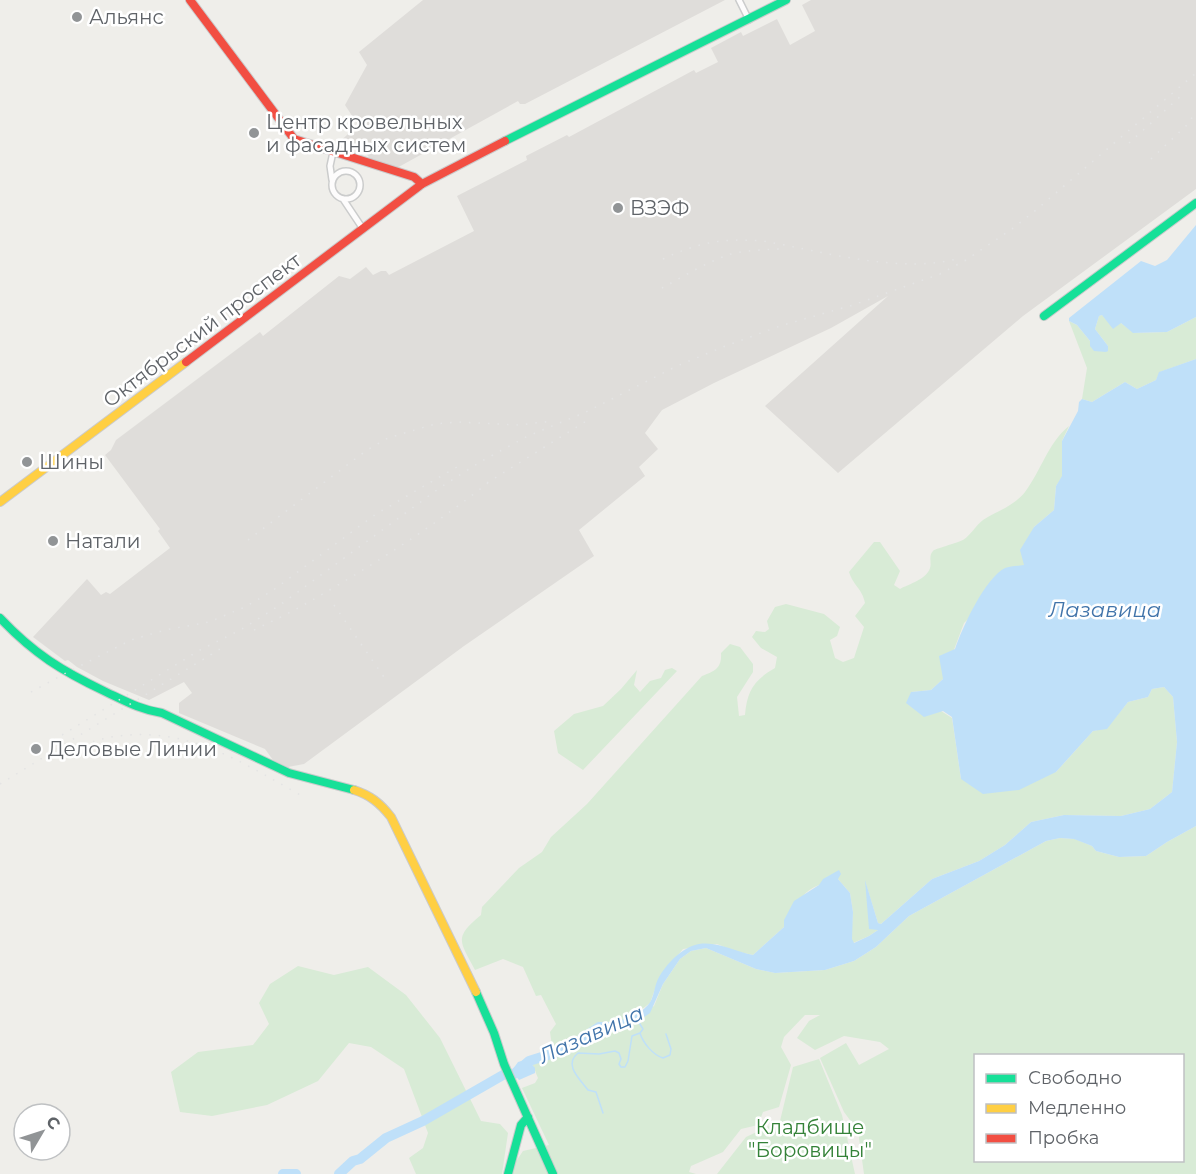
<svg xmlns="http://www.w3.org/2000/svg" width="1196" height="1174" font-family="Montserrat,sans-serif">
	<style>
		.industrial { fill: #dfddda }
		.green { fill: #d8ebd6; fill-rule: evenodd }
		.water { fill: #bfe0f9 }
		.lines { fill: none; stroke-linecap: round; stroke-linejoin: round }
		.stream { stroke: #bfe0f9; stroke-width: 1.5 }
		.river { stroke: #bfe0f9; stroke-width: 10 }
		.street-casing { stroke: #cbcccc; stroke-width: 8 }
		.fast-casing { stroke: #cacacb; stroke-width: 10 }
		.slow-casing { stroke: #cacacb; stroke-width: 10 }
		.jam-casing { stroke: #cacacb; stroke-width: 10 }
		.street { stroke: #fdfcfc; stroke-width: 5 }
		.fast { stroke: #16e098; stroke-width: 8 }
		.slow { stroke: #ffcf43; stroke-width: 8 }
		.jam { stroke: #f24e42; stroke-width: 8 }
		.rail { stroke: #e4e4e4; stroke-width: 1.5; stroke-dasharray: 1.5 8; stroke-linecap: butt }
		.poi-dot { fill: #919496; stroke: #fff; stroke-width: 2 }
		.labels { text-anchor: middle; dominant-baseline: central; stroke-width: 5; stroke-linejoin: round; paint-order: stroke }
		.poi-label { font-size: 20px; fill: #5f6368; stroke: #fff; text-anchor: start }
		.street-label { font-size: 20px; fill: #5f6368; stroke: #fff }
		.park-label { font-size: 20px; fill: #348238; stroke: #fff }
		.water-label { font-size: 21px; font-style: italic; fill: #4174aa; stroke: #fff }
	</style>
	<rect width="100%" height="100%" fill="#efeeea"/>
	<path class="industrial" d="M423 0H725L525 104H520L518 101 395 169 373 162 358 144 345 151 336 145 358 125 345 105 367 65 359 52Z
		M811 0H1196V189L1023 316 838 473 765 406 888 296 831 328 714 383 662 410 645 433 658 449 639 467 645 476 579 530 594 556 464 646 304 764 288 767 273 760 265 749 179 713V703L192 693 184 682 149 700 103 681 77 667 68 660 65 661 33 637 87 579 101 595 106 592 110 594 170 548 158 531 160 529 105 455 111 450 116 440 260 332 263 336 339 276 350 279 366 267 373 275 381 271H386L389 275 474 231 457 196 527 160 526 156 567 135 569 137 694 70 696 73 718 62 711 48 741 32 743 36 777 19 790 45 815 31 802 5Z"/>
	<path class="green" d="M1102 315 1121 323 1134 333 1167 332 1196 317V359L1160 372 1156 380 1137 389 1125 382 1092 402 1082 399 1087 368 1069 321 1077 325 1090 341V346H1108L1095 329 1099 316Z
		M1069 426 1062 441V477L1056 486 1054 510 1034 527 1024 565 964 623 943 679 931 690 911 692 952 718 961 779 1056 772 1093 731 1107 728 1128 702 1148 697 1152 689 1164 687 1173 697 1177 742 1172 792 1150 809 1121 816 1064 815 1031 822 1005 845 979 861 932 879 881 924 878 923 865 881 878 930 869 936 853 943 851 939 853 912 850 893 838 879C829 882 819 884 811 889 802 894 785 917 784 927L753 955 734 951 717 944 683 949 659 978 650 1003 629 1019 616 1023V1027L654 1006 663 984 680 959 691 951 706 948 756 969 775 973 825 970 854 961 876 947 909 916 1046 841 1060 838 1075 839 1092 846 1096 851 1119 857 1146 856 1167 842 1196 826V1174H864L858 1131 844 1112 820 1058 846 1043 859 1065 889 1049 880 1042 844 1036 815 1050 797 1038 809 1021 820 1015H805L784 1037 781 1047 791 1065 779 1107 763 1112 758 1125 741 1129 723 1152 691 1166 689 1172 696 1174H511L513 1166 523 1151 549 1145 522 1088 535 1083 538 1078C534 1070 535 1063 525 1060L542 1053 552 1046 550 1032 556 1024 541 995 536 996 523 967 503 959 475 970C460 941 453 938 481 915L482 907 519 868 542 852 551 837 587 804 702 676C715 671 722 668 721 653L730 644 740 647 753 664V672L737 697 739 716 745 715C747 691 754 680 775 668L777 657 761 648 752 637 756 631 765 632 769 629 767 621 775 607 786 604 824 614 840 627 837 636 830 640 835 658 843 662 854 658 864 627 855 616 865 603C862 588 854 587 849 572L874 542H880L900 571 894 585 900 589C909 584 927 579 930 568 932 563 928 556 933 551 934 549 957 543 963 540 971 535 975 526 983 520 997 511 1014 506 1025 492 1041 471 1048 443 1069 426ZM976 1056H1182V1160H976Z
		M672 668 677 671 583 770 558 753 554 731 574 714 603 706 621 689 637 670 634 685 640 692 650 681 661 678 665 670Z
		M298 966 334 975 368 967 406 995 440 1038 481 1121 500 1124 508 1133 502 1174H416L409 1158 423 1148 428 1133 404 1069 371 1047 349 1043 318 1081 267 1105 212 1116 180 1112 171 1072 198 1052 253 1045 269 1024 259 1003 270 984Z
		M819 1059 842 1115 855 1174H717L746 1137 780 1121 793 1067Z"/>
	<path class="water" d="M1196 225V317L1167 332 1133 333 1121 323 1113 329 1102 315 1099 316 1095 329 1108 346V351L1106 352 1094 351 1090 346V341L1077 325 1069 321V318L1141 261 1155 266 1167 260Z
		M1196 359V826L1167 842 1146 856 1119 857 1096 851 1092 846 1074 839 1060 838 1046 841 909 916 876 947 854 961 825 970 775 973 756 969 706 948 691 951 680 959 663 984 650 1013 640 1020 616 1027V1023C628 1019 640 1014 648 1005 654 999 654 987 658 979 666 964 682 947 699 944 718 941 736 952 753 955L784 927V920L794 901 819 885 823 879 839 870 841 874 838 879 850 893 853 912 852 939 854 943 869 936 878 930 869 929 865 880 878 923 881 924 932 879 979 861 1005 845 1031 822 1064 815 1121 816 1150 809 1172 792 1177 742 1173 697 1164 687 1152 689 1148 697 1128 702 1107 729 1093 731 1056 772 1019 790 983 794 961 779 952 717 943 711 924 717 906 703 911 692 931 690 943 679 939 656 955 649C962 628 985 578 1005 568 1010 566 1019 566 1024 565L1020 550 1034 527 1054 510 1056 486 1062 476V441L1078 411 1079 402 1082 399 1092 402 1125 382 1137 389 1156 380 1159 372Z
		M525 1060 529 1061 535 1068V1073L519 1080 514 1074 513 1069 518 1062Z"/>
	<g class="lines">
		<path class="stream" d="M640 1033C643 1043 653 1055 663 1058L670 1055 671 1049 666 1034
			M603 1113 596 1092 588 1090C580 1079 563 1065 578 1053L599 1054 615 1051 619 1053 621 1059 619 1064 621 1067H625L628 1061 632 1036 640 1033 643 1029 638 1021"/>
		<path class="river" d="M514 1074 529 1061 567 1049 599 1027H616L628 1023
			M283 1174H296
			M339 1174 353 1161 360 1159 386 1138 423 1121 503 1075"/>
		<defs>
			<path id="street" d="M739 0 749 20
				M332 185a14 14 0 1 1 28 0a14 14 0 1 1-28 0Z
				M332 180 330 166 333 152
				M343 199 363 229"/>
			<path id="fast" d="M505 141 786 0
				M1044 316 1196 203
				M0 618C34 654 62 671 106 692 125 701 141 710 162 713L289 773 354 790
				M476 992 494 1033 504 1064 553 1174
				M508 1174 521 1125 528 1117"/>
			<path id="slow" d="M0 502 186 362
				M354 790C370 795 380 803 391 817L476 992"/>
			<path id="jam" d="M190 0 294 139 414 177 422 184
				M186 362 422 184 505 141"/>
		</defs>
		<use href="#street" class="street-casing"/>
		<use href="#fast" class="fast-casing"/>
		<use href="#slow" class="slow-casing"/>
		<use href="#jam" class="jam-casing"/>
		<use href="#street" class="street"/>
		<use href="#fast" class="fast"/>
		<use href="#slow" class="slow"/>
		<use href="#jam" class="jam"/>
		<path class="rail" d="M1129 143 1182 95
			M1151 159 1188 124 1196 111
			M663 259C699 242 723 238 763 241 821 251 902 275 960 258
			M662 288C684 276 707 262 731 254 747 250 763 250 779 249
			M487 483 591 418
			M248 540 367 450 388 438 435 424 457 422 519 425 552 421
			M334 605 386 680
			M254 630C272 621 290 613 307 603 372 566 436 525 494 478
			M31 692 66 673 131 640 165 630 209 622 245 607 272 591 376 514 462 464
			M54 740 200 650 242 629 280 605 441 487 480 462 528 436 586 412 677 366 723 347 780 326 853 305 940 274 966 260 1012 229 1036 210 1196 73
			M66 751C83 745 100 738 119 736 190 727 243 763 302 796
			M0 784 220 649"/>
	</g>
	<g class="poi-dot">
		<circle cx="77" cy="17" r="6"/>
		<circle cx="254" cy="133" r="6"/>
		<circle cx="618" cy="208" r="6"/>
		<circle cx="27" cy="462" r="6"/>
		<circle cx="53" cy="541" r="6"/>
		<circle cx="36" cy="749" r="6"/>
	</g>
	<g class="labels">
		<g class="poi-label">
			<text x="89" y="17">Альянс</text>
			<text x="266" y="122">Центр кровельных<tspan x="266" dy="23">и фасадных систем</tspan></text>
			<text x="630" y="208">ВЗЭФ</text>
			<text x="39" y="462">Шины</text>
			<text x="65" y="541">Натали</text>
			<text x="48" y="749">Деловые Линии</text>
		</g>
		<g class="street-label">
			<text transform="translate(202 330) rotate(-37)">Октябрьский проспект</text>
		</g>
		<g class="park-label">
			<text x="810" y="1127">Кладбище<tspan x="810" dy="23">"Боровицы"</tspan></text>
		</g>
		<g class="water-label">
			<text x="1105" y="609">Лазавица</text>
			<text transform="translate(591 1034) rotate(-24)">Лазавица</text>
		</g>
	</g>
	<rect x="974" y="1054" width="210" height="108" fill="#ffffff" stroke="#bfc1c3" stroke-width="1.5"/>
	<rect x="986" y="1074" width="30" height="9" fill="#16e098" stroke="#bfc1c3" stroke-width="1.5"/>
	<text x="1028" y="1084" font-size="18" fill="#5f6368">Свободно</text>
	<rect x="986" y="1104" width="30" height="9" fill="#ffcf43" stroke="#bfc1c3" stroke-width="1.5"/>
	<text x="1028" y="1114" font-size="18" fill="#5f6368">Медленно</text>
	<rect x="986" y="1134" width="30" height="9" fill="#f24e42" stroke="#bfc1c3" stroke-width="1.5"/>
	<text x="1028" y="1144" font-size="18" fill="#5f6368">Пробка</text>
	<g transform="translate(42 1132) rotate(51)"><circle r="28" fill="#ffffff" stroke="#bfc1c3" stroke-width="1.5"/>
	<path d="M0-4.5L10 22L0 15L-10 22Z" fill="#919496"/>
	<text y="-9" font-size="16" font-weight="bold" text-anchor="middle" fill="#5f6368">С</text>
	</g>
</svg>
